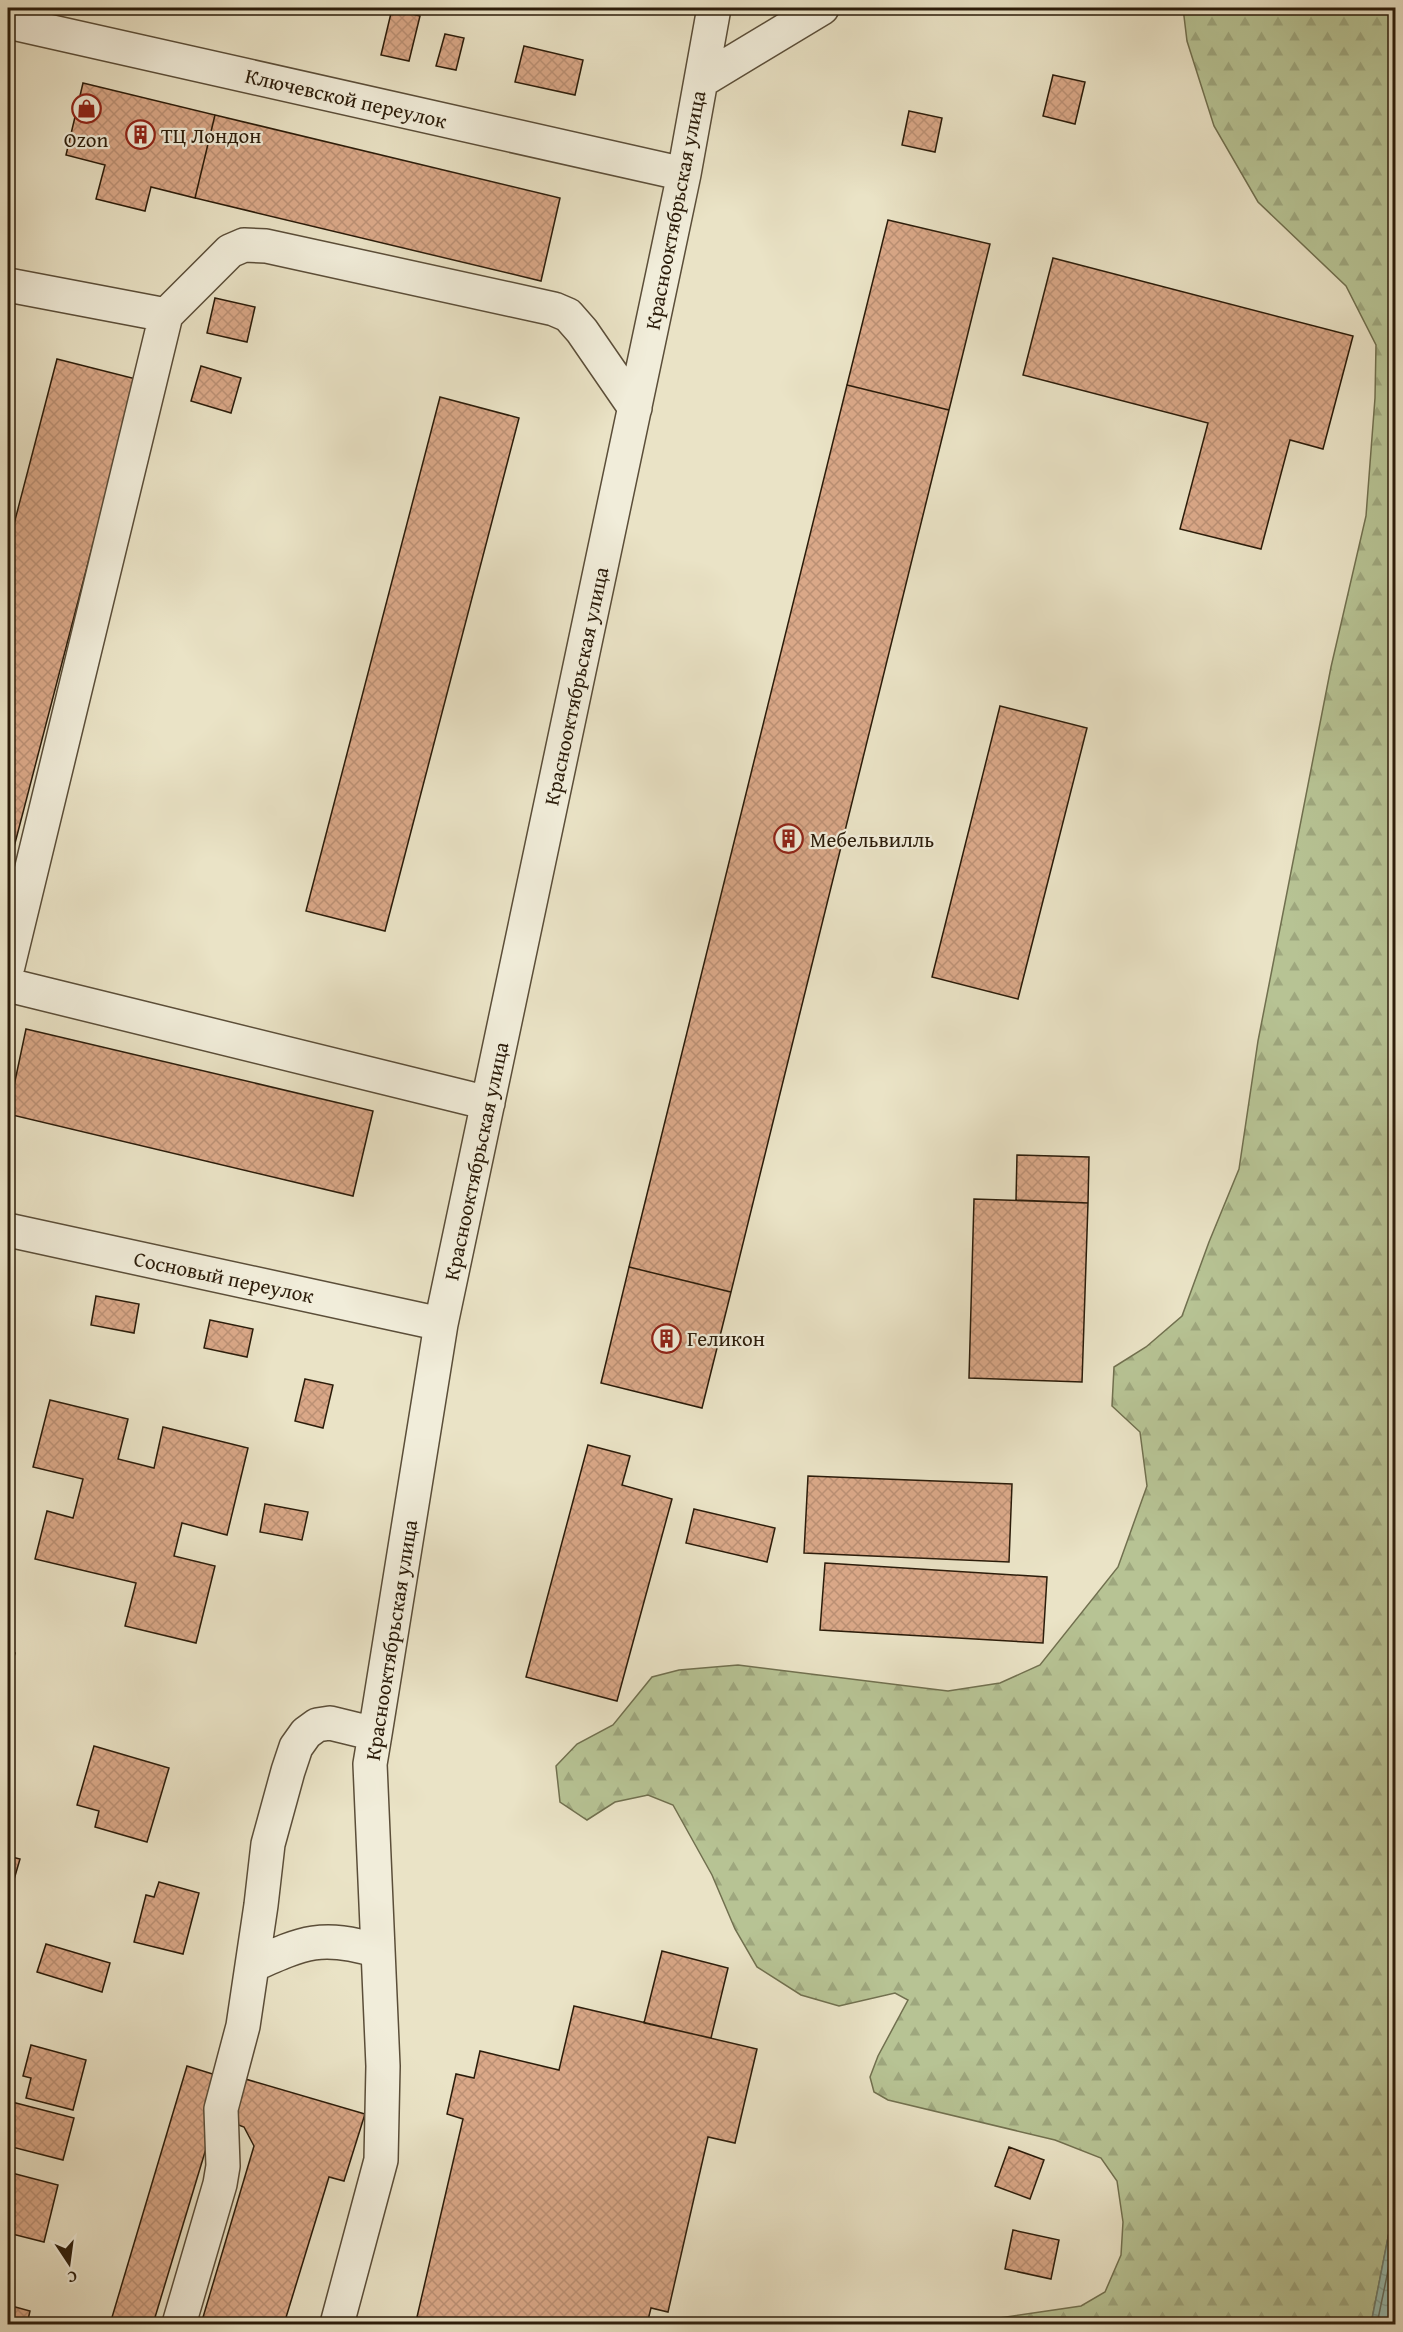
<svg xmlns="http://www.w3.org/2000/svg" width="1403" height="2332" font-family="'Gentium Book Plus',serif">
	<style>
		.forest { fill: url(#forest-firs); stroke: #71704f; stroke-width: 1.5 }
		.water { fill: url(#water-waves); stroke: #6c7d6f; stroke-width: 1.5 }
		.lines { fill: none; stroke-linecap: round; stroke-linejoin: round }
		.shore { stroke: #626d5e; stroke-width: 1.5 }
		.building { fill: url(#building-cross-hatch); stroke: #2b1c0a; stroke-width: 1.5 }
		.minor-casing { stroke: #5b4e39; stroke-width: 36 }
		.minor { stroke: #f1edda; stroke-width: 33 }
		.labels { text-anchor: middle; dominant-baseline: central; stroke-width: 4.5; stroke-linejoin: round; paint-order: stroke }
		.street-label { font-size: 21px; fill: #2b1c0a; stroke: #f1edda }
		.poi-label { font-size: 21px; fill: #2b1c0a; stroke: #f1edda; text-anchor: start }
	</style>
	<defs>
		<pattern id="forest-firs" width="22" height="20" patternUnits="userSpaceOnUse" patternTransform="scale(1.5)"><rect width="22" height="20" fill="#b7c394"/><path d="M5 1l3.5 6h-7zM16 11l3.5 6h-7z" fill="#9ea77e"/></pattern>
		<pattern id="water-waves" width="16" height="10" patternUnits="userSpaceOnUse" patternTransform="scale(1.5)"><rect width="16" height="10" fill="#98beb2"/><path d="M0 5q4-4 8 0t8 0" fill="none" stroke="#83a398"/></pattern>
		<pattern id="building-cross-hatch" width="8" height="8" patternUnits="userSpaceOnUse" patternTransform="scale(1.5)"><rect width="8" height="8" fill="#daa888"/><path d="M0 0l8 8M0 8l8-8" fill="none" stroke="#bb9074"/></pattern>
	</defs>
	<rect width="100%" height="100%" fill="#eae3c6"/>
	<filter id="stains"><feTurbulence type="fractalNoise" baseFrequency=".00333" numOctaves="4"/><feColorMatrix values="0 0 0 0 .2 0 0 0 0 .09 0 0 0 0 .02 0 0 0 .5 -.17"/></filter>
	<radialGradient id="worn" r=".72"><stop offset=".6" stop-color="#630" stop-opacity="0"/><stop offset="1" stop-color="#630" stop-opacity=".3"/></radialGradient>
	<path class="forest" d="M1183 8H1395V2202L1371 2324H937L986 2320 1081 2306 1105 2292 1121 2255 1123 2222 1117 2181 1101 2158 1055 2140 888 2100 874 2092 870 2077 878 2056 908 2000 895 1993 839 2006 801 1995 757 1967 735 1929 712 1875 673 1805 648 1795 615 1802 587 1820 560 1802 556 1766 577 1744 613 1725 652 1677 679 1670 738 1665 948 1691 1000 1683 1040 1665 1118 1567 1147 1486 1140 1432 1112 1406 1114 1367 1146 1347 1182 1316 1209 1242 1239 1169 1258 1041 1331 667 1366 516 1375 398 1376 345 1346 286 1258 202 1214 126 1187 41Z"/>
	<path class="water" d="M1395 2202V2324H1371Z"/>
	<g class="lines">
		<path class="shore" d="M1377 2324 1396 2232"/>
	</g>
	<path class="building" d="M234 8H251L250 12Z
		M1124 8H1147L1146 13Z
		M392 9 420 16 409 61 381 55Z
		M445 34 464 38 456 70 436 66Z
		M524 46 583 60 575 95 515 82Z
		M1053 75 1085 82 1075 124 1043 116Z
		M83 83 215 115 195 198 151 187 145 211 96 199 105 165 66 155Z
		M909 111 942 118 935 152 902 145Z
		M215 115 560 198 541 281 195 198Z
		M888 220 990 244 949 410 847 385Z
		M1053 258 1353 336 1323 449 1290 440 1261 549 1180 529 1208 423 1023 375Z
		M215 298 255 307 247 342 207 333Z
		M57 359 136 379 8 870V547Z
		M201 366 241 378 231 413 191 401Z
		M847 385 949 410 731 1292 629 1267Z
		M440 397 519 418 385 931 306 911Z
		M1000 706 1087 728 1018 999 932 977Z
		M26 1029 373 1111 353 1196 8 1114Z
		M1017 1155 1089 1157 1088 1203 1016 1200Z
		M974 1199 1088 1203 1082 1382 969 1378Z
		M629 1267 731 1292 702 1408 601 1383Z
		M96 1296 139 1304 134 1333 91 1325Z
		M210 1320 253 1329 247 1357 204 1348Z
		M305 1379 333 1385 323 1428 295 1421Z
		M50 1400 128 1419 118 1459 154 1468 163 1427 248 1448 227 1535 182 1523 174 1556 215 1566 196 1643 125 1626 136 1583 35 1559 47 1511 73 1518 83 1479 33 1467Z
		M588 1445 630 1456 622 1485 672 1499 617 1701 526 1677Z
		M808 1476 1012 1484 1009 1562 804 1553Z
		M265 1504 308 1512 302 1540 260 1532Z
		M694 1509 775 1528 767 1562 686 1543Z
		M825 1563 1047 1577 1043 1643 820 1630Z
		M8 1651 15 1653 8 1680Z
		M94 1746 169 1768 147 1842 95 1827 99 1811 77 1805Z
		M8 1856 20 1859 8 1900Z
		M159 1882 199 1893 183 1954 134 1942 146 1895 154 1897Z
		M46 1944 110 1963 102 1992 37 1972Z
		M662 1951 728 1968 711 2038 644 2023Z
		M574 2006 757 2049 735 2143 708 2137 668 2312 651 2308 647 2324H450L417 2317 463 2119 447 2114 456 2074 474 2078 480 2051 559 2070Z
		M31 2045 86 2060 73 2110 26 2098 31 2078 23 2076Z
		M187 2066 219 2076 208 2142 153 2324H110Z
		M242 2078 365 2114 344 2181 329 2177 284 2324H201L254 2146 244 2127 228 2121Z
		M12 2102 74 2118 63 2160 8 2146V2120Z
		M1009 2147 1044 2160 1030 2199 995 2186Z
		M8 2172 58 2185 44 2242 8 2233Z
		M1013 2230 1059 2240 1051 2279 1005 2269Z
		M8 2305 30 2311 27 2324H8Z"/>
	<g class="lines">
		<defs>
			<path id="minor" d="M8 22 684 174
				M701 81 822 8
				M8 285 166 315 8 966
				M166 315 230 251 244 245 266 246 554 309 568 315 582 331 635 408
				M8 985 488 1103
				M8 1230 441 1324
				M253 1965C304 1942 322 1934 378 1951
				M179 2324 220 2184 223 2166 221 2109 243 2026 261 1905 268 1844 288 1771 296 1747 306 1733 317 1725 330 1723 375 1734
				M337 2324 381 2160 383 2066 370 1764 375 1734 441 1324 684 174 714 8"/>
		</defs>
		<use href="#minor" class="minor-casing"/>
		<use href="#minor" class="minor"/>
	</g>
	<defs>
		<symbol id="shop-ring" viewBox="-11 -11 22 22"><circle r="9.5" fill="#f1edda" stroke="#8f2418" stroke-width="1.5"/><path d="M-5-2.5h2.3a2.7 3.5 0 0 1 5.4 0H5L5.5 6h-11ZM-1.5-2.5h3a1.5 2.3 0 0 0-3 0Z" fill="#8f2418"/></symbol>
		<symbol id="building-ring" viewBox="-11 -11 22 22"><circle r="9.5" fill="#f1edda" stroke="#8f2418" stroke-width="1.5"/><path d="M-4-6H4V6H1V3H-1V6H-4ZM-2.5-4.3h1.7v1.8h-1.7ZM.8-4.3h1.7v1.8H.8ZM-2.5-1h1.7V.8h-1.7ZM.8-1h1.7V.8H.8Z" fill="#8f2418"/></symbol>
	</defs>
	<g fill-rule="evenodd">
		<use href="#shop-ring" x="70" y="92" width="33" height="33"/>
		<use href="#building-ring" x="124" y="118" width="33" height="33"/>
		<use href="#building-ring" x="772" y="822" width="33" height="33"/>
		<use href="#building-ring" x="650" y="1322" width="33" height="33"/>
	</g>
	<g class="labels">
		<g class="street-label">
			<text transform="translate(346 98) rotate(13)">Ключевской переулок</text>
			<text transform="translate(675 210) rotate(-79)">Краснооктябрьская улица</text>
			<text transform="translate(576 686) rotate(-78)">Краснооктябрьская улица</text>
			<text transform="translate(476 1161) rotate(-78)">Краснооктябрьская улица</text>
			<text transform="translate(224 1277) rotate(12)">Сосновый переулок</text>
			<text transform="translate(391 1640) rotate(-81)">Краснооктябрьская улица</text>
		</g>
		<g class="poi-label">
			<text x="161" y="135">ТЦ Лондон</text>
			<text x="86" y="139" text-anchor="middle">Ozon</text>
			<text x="810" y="839">Мебельвилль</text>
			<text x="687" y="1338">Геликон</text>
		</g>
	</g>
	<rect width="1403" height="2332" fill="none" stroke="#eae3c6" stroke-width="30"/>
	<rect x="9" y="9" width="1385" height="2314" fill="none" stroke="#2b1c0a" stroke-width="3"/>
	<rect x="15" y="15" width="1373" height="2302" fill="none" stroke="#2b1c0a" stroke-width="1.5"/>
	<g transform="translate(69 2263) rotate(167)" stroke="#f1edda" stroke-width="4.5" paint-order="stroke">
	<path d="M0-4.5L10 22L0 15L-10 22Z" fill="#2b1c0a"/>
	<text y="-9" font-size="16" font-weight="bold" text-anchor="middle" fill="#2b1c0a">С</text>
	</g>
	<rect width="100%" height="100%" filter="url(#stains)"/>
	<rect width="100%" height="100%" fill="url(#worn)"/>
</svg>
